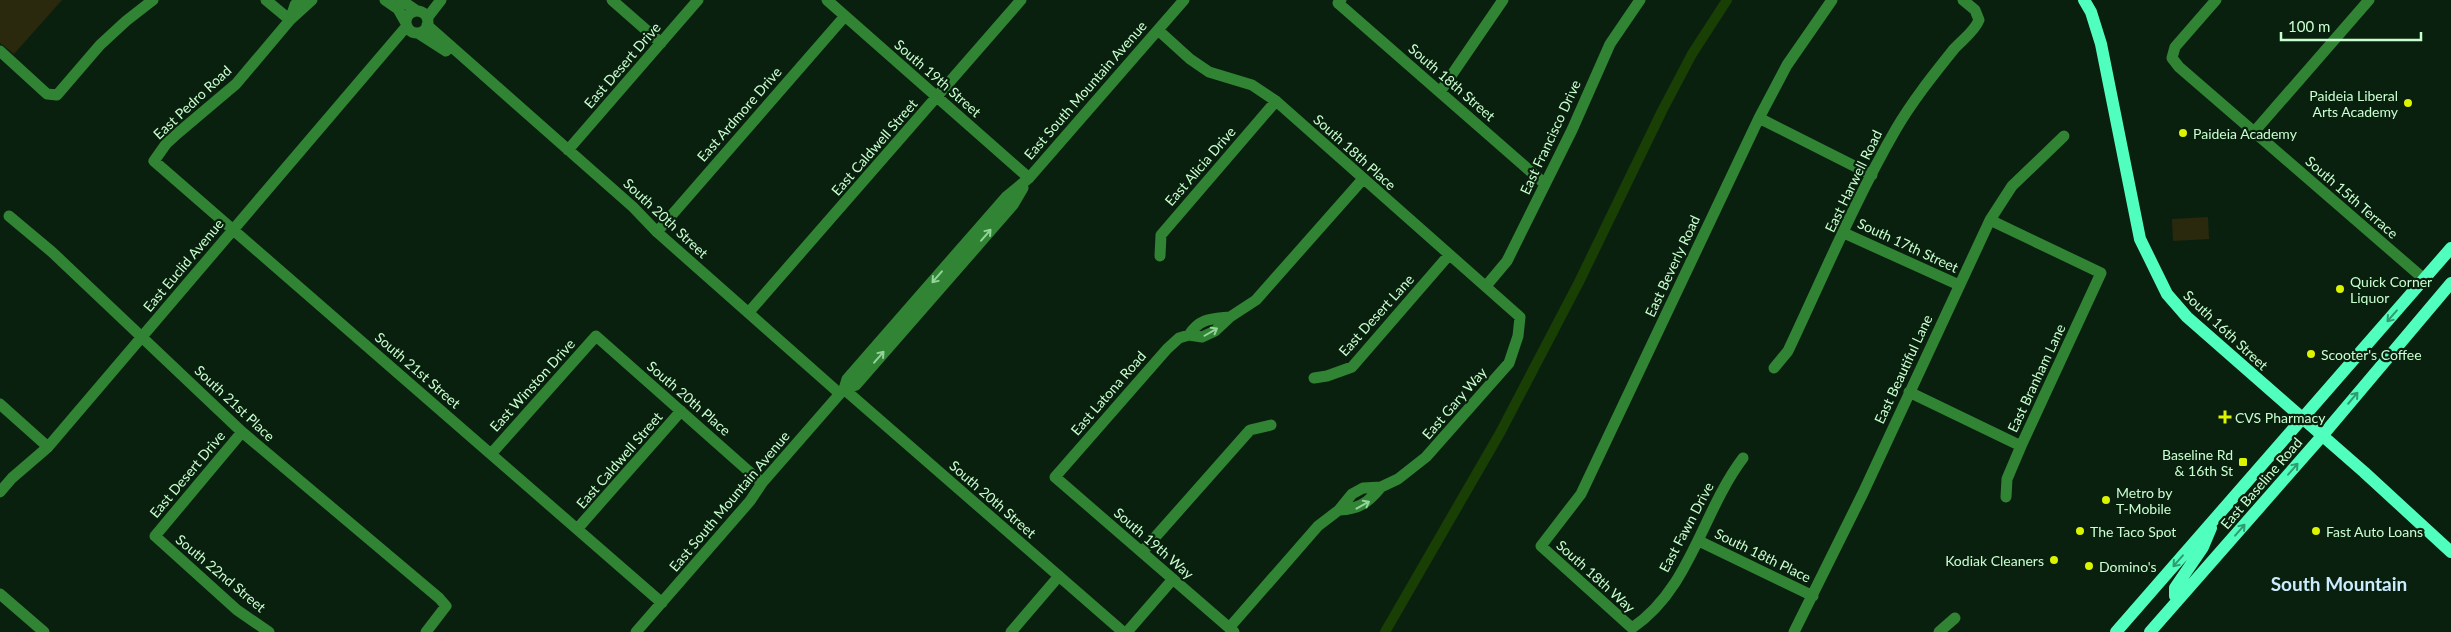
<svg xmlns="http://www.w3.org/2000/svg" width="2451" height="632" font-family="Lato,sans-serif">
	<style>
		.green { fill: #2a290d }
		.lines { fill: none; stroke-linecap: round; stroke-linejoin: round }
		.canal { stroke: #193f04; stroke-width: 10 }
		.minor { stroke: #308434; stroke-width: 11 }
		.major { stroke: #50ffbe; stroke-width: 12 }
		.oneway { stroke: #93d499 }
		.oneway2 { stroke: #309b6f }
		.poi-dot { fill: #dbf400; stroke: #0a200e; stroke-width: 2 }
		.labels { text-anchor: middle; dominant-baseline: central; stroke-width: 4.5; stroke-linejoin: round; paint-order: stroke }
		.street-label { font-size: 14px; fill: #c9ffd0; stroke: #0a200e }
		.poi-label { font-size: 14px; fill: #c9ffd0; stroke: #0a200e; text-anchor: start }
		.district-label { font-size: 19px; font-weight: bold; fill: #cbecff; stroke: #0a200e }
	</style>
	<rect width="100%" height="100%" fill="#0a200e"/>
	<path class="green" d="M0 0H62L14 54 0 43Z
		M2208 217 2209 239 2173 241 2172 219Z"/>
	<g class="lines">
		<path class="canal" d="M1385 632 1500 433 1579 282 1662 111 1692 54 1727 0"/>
		<path class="minor" d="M266 0 290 20
			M312 0 290 20 236 84 178 133 166 144 154 161 662 603
			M385 0 398 9 406 23
			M401 0 417 11
			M612 0 661 43
			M827 0 1029 178
			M1341 0 1338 3 1545 184
			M2216 0 2175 47 2172 58 2179 67 2424 279
			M406 22a11 11 0 1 1 22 0a11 11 0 1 1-22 0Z
			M427 18 441 0
			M290 20 295 5 299 0
			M427 25 633 207 657 232 839 393
			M1158 30 1190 59 1209 72 1252 85 1276 101 1520 317 1518 336 1509 363 1426 457 1398 479 1381 487 1363 488 1352 494 1339 510 1318 526 1229 628
			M418 33 446 51
			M0 51 47 94 57 95 100 45 126 21 153 0
			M1440 92 1503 0
			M1759 118 1872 175
			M2254 132 2369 0
			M568 150 698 0
			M9 216 52 252 242 432 439 598 446 606 426 632
			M1990 220 2101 273 2021 446 2007 479 2006 497
			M657 232 845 16
			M1844 233 1959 285
			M1160 256 1161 235 1276 101
			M1486 286 1507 261 1572 130 1610 44 1640 0
			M749 312 1021 0
			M1189 335C1200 318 1211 319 1230 317
			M1774 368 1788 351C1823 277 1855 200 1896 129 1913 100 1934 74 1954 49 1963 39 1974 32 1979 20L1975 10 1963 0
			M1314 378 1327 376 1352 367 1449 255
			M844 389 1123 632
			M844 389 856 385 1013 205 1023 188
			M1909 392 2021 446
			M0 404 48 447
			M242 432 155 536 237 610 269 632
			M491 454 596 336 762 483
			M1743 458C1702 512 1691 588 1632 628L1541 546 1581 494 1759 118 1787 65 1832 0
			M0 492 12 478 48 447 406 27
			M1339 510C1359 509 1368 503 1381 487
			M578 528 681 411
			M1699 541 1813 596
			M1142 552 1250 430 1271 425
			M0 594 44 632
			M636 632 750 501 762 483 844 389 847 379 1006 197 1029 178 1184 0
			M1011 632 1059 576
			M1127 632 1173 579
			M1234 632 1055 477 1167 349 1179 338 1189 335 1202 337 1215 331 1230 317 1256 300 1363 179
			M1794 632 1863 493 1990 220 2012 186 2064 136
			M1939 632 1955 618"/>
		<path class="major" d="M2084 0 2091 12 2101 44 2140 239 2167 294 2187 317 2364 472 2451 552
			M2178 600 2175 596V588L2203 547 2211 528
			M2116 632 2451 248
			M2150 632 2322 436 2451 283"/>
	</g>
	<defs><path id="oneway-shaft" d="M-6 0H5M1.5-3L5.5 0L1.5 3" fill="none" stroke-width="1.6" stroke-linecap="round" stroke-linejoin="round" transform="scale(1.25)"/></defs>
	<g class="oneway">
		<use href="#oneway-shaft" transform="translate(986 235) rotate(-49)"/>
		<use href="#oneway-shaft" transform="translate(937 277) rotate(131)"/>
		<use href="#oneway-shaft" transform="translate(1211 332) rotate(-30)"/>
		<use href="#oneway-shaft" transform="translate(879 357) rotate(-49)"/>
		<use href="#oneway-shaft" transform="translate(1363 505) rotate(-29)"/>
	</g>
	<g class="oneway2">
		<use href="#oneway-shaft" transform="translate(2392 316) rotate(131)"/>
		<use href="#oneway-shaft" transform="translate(2353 398) rotate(-50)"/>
		<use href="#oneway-shaft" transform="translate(2293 469) rotate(-49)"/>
		<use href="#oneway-shaft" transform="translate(2240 530) rotate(-49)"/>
		<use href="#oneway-shaft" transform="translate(2178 561) rotate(131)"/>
	</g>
	<g class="poi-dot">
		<circle cx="2408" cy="103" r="5"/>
		<circle cx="2183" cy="133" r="5"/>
		<circle cx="2340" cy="289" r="5"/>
		<circle cx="2311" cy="354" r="5"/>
		<path d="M2222.5 409.5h5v5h5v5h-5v5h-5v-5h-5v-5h5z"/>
		<rect x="2238" y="457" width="10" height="10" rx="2.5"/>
		<circle cx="2106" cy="500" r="5"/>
		<circle cx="2080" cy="531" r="5"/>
		<circle cx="2316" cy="531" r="5"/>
		<circle cx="2054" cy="560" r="5"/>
		<circle cx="2089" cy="566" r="5"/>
	</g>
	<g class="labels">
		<g class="street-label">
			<text transform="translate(622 65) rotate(-49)">East Desert Drive</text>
			<text transform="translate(938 78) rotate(41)">South 19th Street</text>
			<text transform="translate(1452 82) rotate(41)">South 18th Street</text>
			<text transform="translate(1085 90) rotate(-49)">East South Mountain Avenue</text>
			<text transform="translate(192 102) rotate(-43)">East Pedro Road</text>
			<text transform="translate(739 114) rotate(-49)">East Ardmore Drive</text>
			<text transform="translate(1550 137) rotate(-65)">East Francisco Drive</text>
			<text transform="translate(874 147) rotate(-49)">East Caldwell Street</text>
			<text transform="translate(1355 152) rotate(42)">South 18th Place</text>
			<text transform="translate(1200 166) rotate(-49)">East Alicia Drive</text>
			<text transform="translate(1853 181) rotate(-64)">East Harwell Road</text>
			<text transform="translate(2352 197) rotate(41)">South 15th Terrace</text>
			<text transform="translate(666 218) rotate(43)">South 20th Street</text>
			<text transform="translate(1908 245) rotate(25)">South 17th Street</text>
			<text transform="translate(183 265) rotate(-50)">East Euclid Avenue</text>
			<text transform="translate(1672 266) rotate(-65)">East Beverly Road</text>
			<text transform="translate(1376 315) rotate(-48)">East Desert Lane</text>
			<text transform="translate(2226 330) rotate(43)">South 16th Street</text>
			<text transform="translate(1903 369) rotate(-65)">East Beautiful Lane</text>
			<text transform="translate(418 370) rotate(41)">South 21st Street</text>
			<text transform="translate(2036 378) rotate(-65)">East Branham Lane</text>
			<text transform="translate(532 385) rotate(-48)">East Winston Drive</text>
			<text transform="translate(1108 393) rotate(-49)">East Latona Road</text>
			<text transform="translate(689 398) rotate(41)">South 20th Place</text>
			<text transform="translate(235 403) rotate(43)">South 21st Place</text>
			<text transform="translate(1454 403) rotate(-49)">East Gary Way</text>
			<text transform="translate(619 460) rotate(-49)">East Caldwell Street</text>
			<text transform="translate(187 474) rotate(-50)">East Desert Drive</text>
			<text transform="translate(2261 483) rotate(-49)">East Baseline Road</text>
			<text transform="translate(993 499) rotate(41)">South 20th Street</text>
			<text transform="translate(729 501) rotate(-50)">East South Mountain Avenue</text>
			<text transform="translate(1686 527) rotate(-62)">East Fawn Drive</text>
			<text transform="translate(1154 543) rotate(41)">South 19th Way</text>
			<text transform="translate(1763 555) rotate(26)">South 18th Place</text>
			<text transform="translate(221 573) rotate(40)">South 22nd Street</text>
			<text transform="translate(1596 576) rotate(42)">South 18th Way</text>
		</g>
		<g class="poi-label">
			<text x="2398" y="95" text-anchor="end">Paideia Liberal<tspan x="2398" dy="16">Arts Academy</tspan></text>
			<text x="2193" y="133">Paideia Academy</text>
			<text x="2350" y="281">Quick Corner<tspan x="2350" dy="16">Liquor</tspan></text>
			<text x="2321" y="354">Scooter's Coffee</text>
			<text x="2235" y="417">CVS Pharmacy</text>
			<text x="2233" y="454" text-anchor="end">Baseline Rd<tspan x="2233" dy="16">&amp; 16th St</tspan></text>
			<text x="2116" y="492">Metro by<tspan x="2116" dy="16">T-Mobile</tspan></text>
			<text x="2090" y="531">The Taco Spot</text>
			<text x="2326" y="531">Fast Auto Loans</text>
			<text x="2044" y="560" text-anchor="end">Kodiak Cleaners</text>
			<text x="2099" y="566">Domino's</text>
		</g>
		<g class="district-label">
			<text x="2339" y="583">South Mountain</text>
		</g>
	</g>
	<path d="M2281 32v8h140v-8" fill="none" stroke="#c9ffd0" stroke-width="2.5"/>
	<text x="2288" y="32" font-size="15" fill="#c9ffd0" stroke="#0a200e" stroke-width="4" paint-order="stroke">100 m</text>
</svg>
